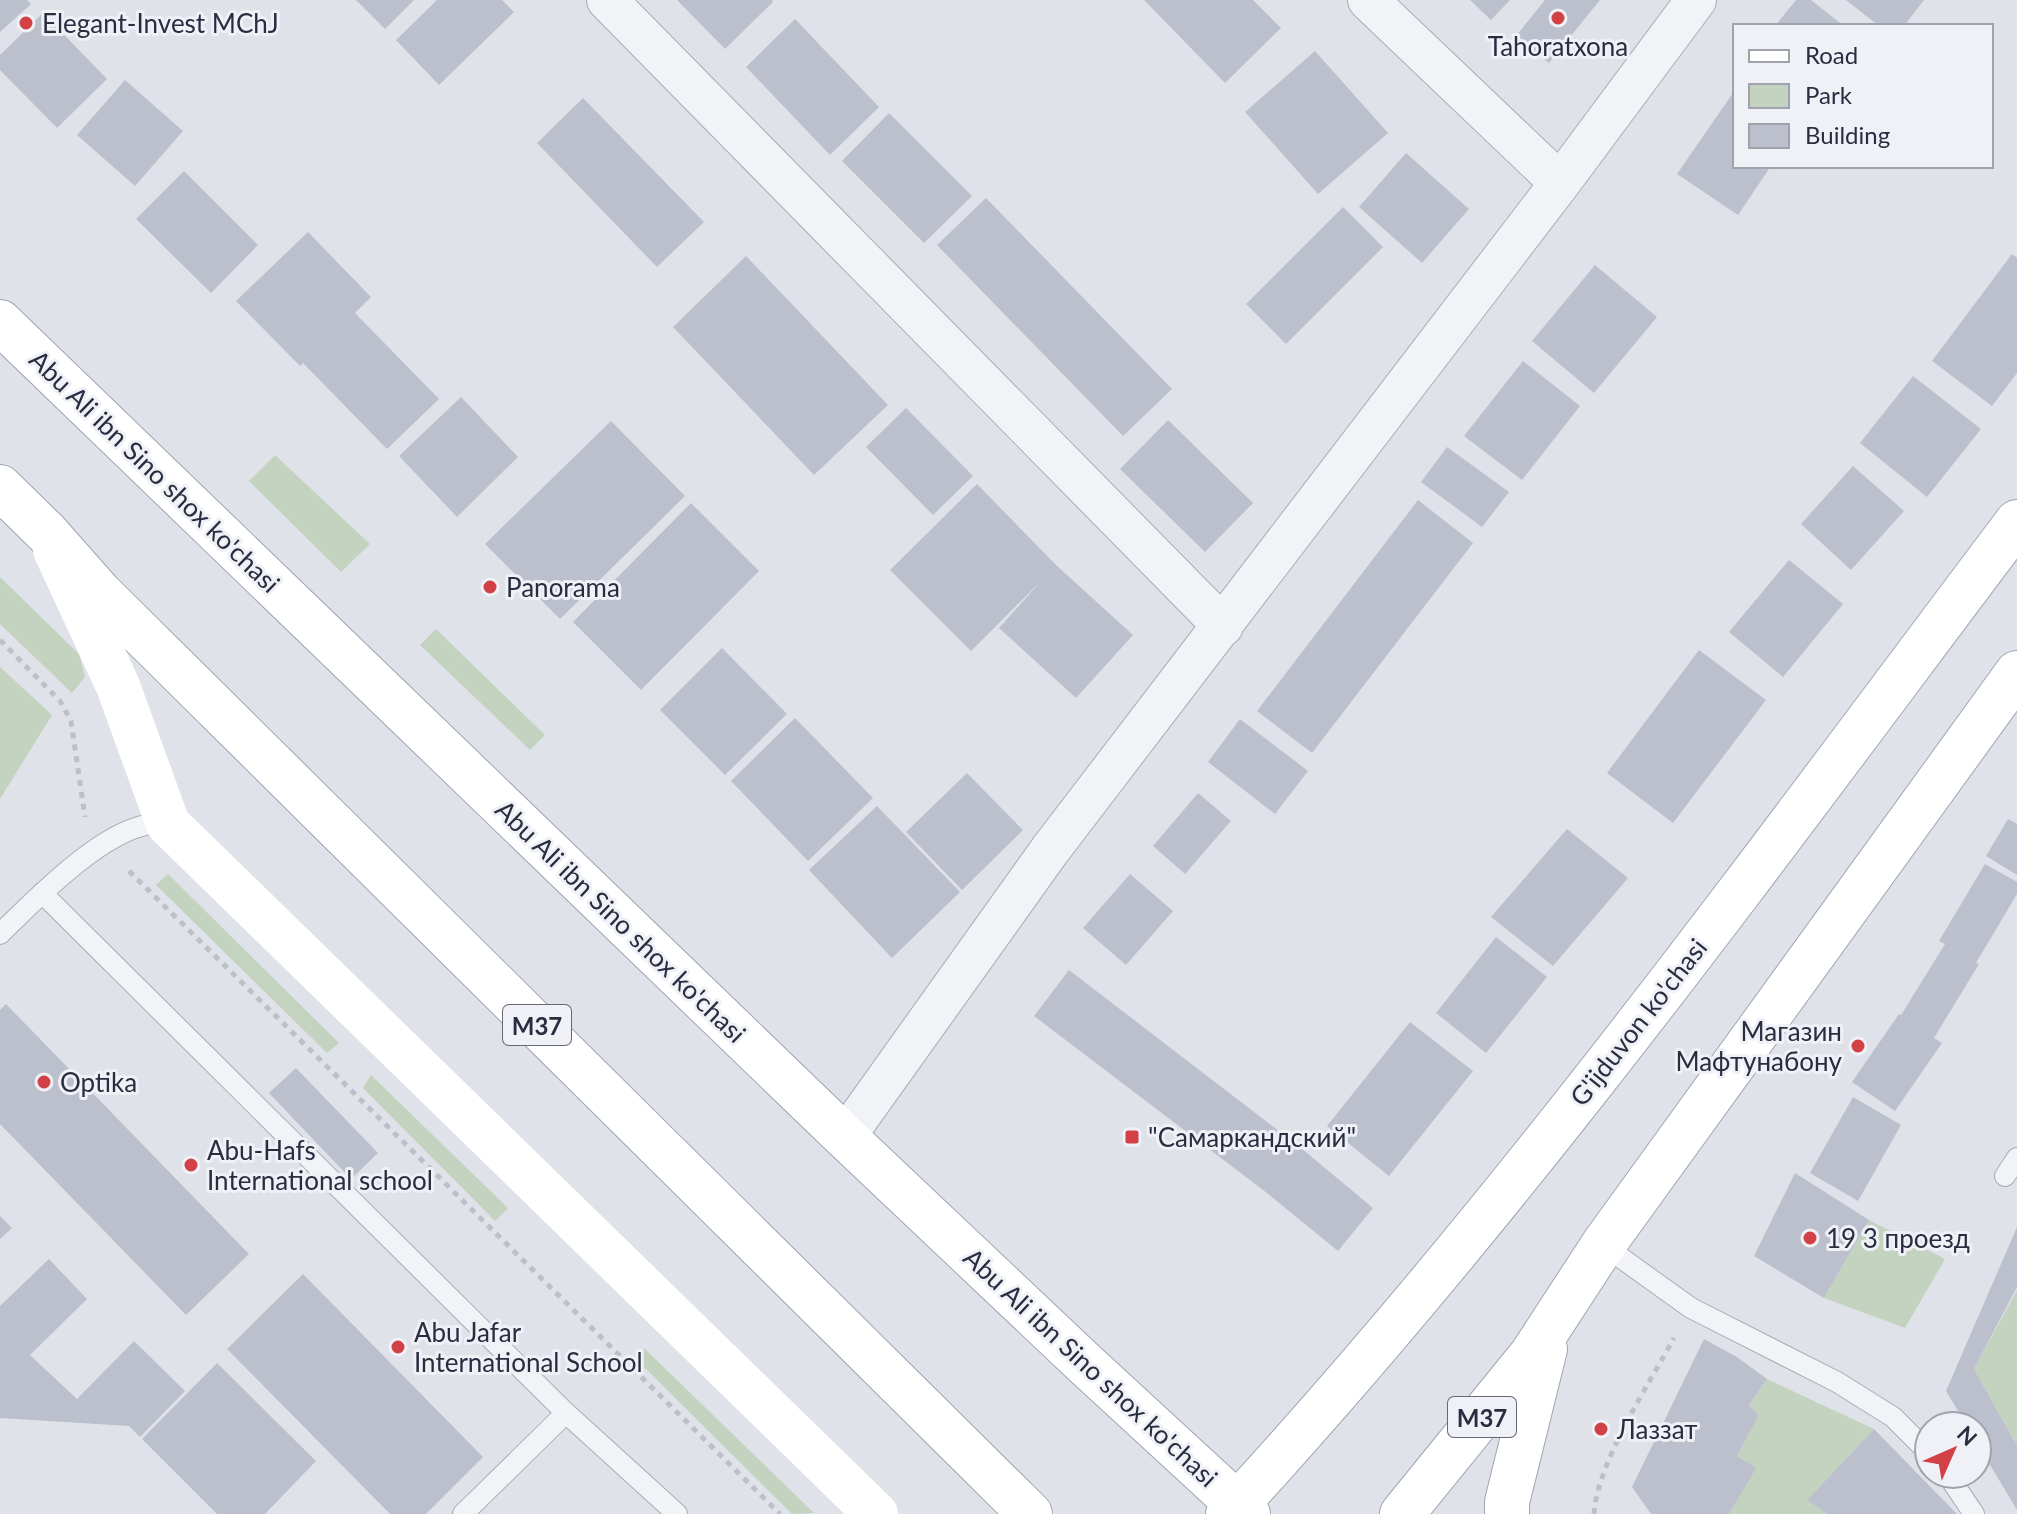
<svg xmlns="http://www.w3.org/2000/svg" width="2017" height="1514" font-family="Lato,sans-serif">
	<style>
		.green { fill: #c3d3c0 }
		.building { fill: #bcc0cc }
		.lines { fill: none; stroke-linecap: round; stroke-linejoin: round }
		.lane-casing { stroke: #a8acb6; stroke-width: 22 }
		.street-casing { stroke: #a8acb6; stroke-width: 42 }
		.primary-casing { stroke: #9ea5b5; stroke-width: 46 }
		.path { stroke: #bdc0c7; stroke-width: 5; stroke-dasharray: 6 6; stroke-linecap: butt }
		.lane { stroke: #f2f3f7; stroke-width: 20 }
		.street { stroke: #f2f3f7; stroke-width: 40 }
		.secondary { stroke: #fff; stroke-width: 44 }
		.primary { stroke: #fff; stroke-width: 44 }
		.poi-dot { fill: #d14145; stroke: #eff1f6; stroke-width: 3 }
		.labels { text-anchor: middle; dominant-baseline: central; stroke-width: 6; stroke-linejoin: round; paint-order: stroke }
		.shield { fill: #eff1f6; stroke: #646877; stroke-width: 2 }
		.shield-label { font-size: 24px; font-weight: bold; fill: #282e40 }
		.poi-label { font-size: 26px; fill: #282e40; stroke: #eff1f6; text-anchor: start }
		.street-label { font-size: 26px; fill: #282e40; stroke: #eff1f6 }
	</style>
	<rect width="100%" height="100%" fill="#dfe2e9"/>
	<path class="green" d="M275 455 370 544 341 572 249 481Z
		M0 577 79 654 85 677 72 693 0 624Z
		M436 629 545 735 530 750 420 645Z
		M0 667 52 715 0 799Z
		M168 874 339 1043 327 1053 156 885Z
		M371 1075 508 1208 495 1221 363 1088Z
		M1869 1220 1945 1259 1905 1328 1824 1298Z
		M2017 1290V1446L1974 1369Z
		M644 1348 814 1513 792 1514 640 1363Z
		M1767 1379 1874 1429 1807 1500 1827 1514H1729L1755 1468 1737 1456 1759 1415 1749 1405Z"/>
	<path class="building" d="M0 0H27L31 4 0 32Z
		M356 0H414L385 29Z
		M437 0H502L514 12 439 85 396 40Z
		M677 0H772L773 2 725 49Z
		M1144 0H1253L1281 28 1225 83Z
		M1470 0H1510L1491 20Z
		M1545 0H1600L1549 63 1516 36Z
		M1796 0H1811L1844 26H1775Z
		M1846 0H1924L1904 26H1879Z
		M43 13 107 79 57 128 0 70V55Z
		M795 19 879 107 830 155 746 67Z
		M1315 51 1388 133 1318 194 1245 112Z
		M125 80 183 131 135 186 77 135Z
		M1735 90V166H1771L1738 215 1677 174Z
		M583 98 704 222 657 267 537 143Z
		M889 113 972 196 924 243 842 161Z
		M1406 153 1469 209 1422 263 1359 207Z
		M184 171 258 245 211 293 136 219Z
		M986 198 1172 389 1123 436 937 245Z
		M1343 207 1383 247 1286 344 1246 304Z
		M308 232 371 297 355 313 439 399 387 449 303 363 300 366 236 301Z
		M2012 254 2017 258V373L1992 406 1932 361Z
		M746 256 888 405 814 475 673 327Z
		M1595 265 1657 317 1594 393 1532 341Z
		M1523 361 1580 406 1522 480 1464 436Z
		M1913 376 1981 429 1927 497 1860 443Z
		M461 397 518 457 457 517 399 456Z
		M906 408 973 476 933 515 866 447Z
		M1168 420 1253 503 1205 552 1120 469Z
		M611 421 685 496 560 619 485 544Z
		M1447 447 1509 492 1482 527 1421 482Z
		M1853 466 1904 511 1851 570 1801 524Z
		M977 484 1056 565 1133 635 1076 698 999 628 1043 579 971 651 890 570Z
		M1418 500 1473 543 1312 753 1257 711Z
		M691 503 759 571 641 690 573 622Z
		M1789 560 1843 604 1783 677 1729 632Z
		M722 648 787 714 725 775 660 710Z
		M1699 650 1766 700 1673 823 1607 773Z
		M795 718 873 798 808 861 731 781Z
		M1240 719 1308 771 1275 814 1208 762Z
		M967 773 1023 830 962 890 906 832Z
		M1198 793 1231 821 1185 874 1153 846Z
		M877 806 960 892 892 958 809 870Z
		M2008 819 2017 824V875L1986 856Z
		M1567 829 1628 878 1553 966 1491 917Z
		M1985 864 2017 882V894L1976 963 1979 964 1934 1038 1942 1043 1895 1111 1852 1082 1899 1014 1901 1015 1945 944 1939 941Z
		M1130 874 1173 911 1126 965 1083 928Z
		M1496 937 1547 977 1486 1053 1436 1013Z
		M1069 970 1301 1148 1373 1208 1338 1251 1267 1193 1034 1016Z
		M6 1004 249 1254 186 1315 0 1124V1010Z
		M1410 1022 1473 1071 1389 1176 1327 1126Z
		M296 1068 378 1153 351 1179 269 1093Z
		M1853 1097 1901 1125 1858 1201 1810 1173Z
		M1795 1173 1869 1220 1824 1298 1754 1256Z
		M0 1216 12 1228 0 1239Z
		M2017 1227V1287L1974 1369 2017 1446V1510L1977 1443V1426H1967L1946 1391Z
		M49 1259 87 1299 30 1355 77 1399 134 1341 185 1391 140 1437 129 1426 0 1418V1306Z
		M303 1274 483 1457 426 1514H390L227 1349Z
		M1704 1339 1737 1357 1767 1379 1749 1405 1759 1415 1737 1456 1756 1468 1729 1514H1651L1632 1487Z
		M217 1363 316 1461 265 1514H217L142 1439Z
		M1874 1429 1957 1514H1827L1807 1500Z"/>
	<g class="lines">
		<defs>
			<path id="lane" d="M42 893 566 1413 677 1514
				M0 934C36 899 115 815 168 824
				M2005 1176 2017 1158
				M1603 1245 1691 1308 1837 1382 1893 1417 1929 1453
				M1947 1474 1974 1514
				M463 1514 566 1413"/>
			<path id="street" d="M607 0 1223 626
				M1368 0 1560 183
				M845 1137 1050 850 1560 183 1696 0"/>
			<path id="primary" d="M0 322 845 1137 1083 1362 1248 1514
				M0 487 47 533 100 593 1030 1514
				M1228 1514C1515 1203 1763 859 2017 522
				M1402 1514 1532 1354 1603 1245 2017 673
				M1507 1514V1502L1545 1349"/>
		</defs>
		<use href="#lane" class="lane-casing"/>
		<use href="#street" class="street-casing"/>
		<use href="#primary" class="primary-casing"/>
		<path class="path" d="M0 640 60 701 71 721 85 817
			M129 871 780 1514
			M1594 1514C1597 1463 1649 1384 1674 1338"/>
		<use href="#lane" class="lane"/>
		<use href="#street" class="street"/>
		<path class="secondary" d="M55 550 118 686 168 824 876 1514"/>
		<use href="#primary" class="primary"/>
	</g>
	<g class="poi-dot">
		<circle cx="1558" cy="18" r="8"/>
		<circle cx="26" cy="23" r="8"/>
		<circle cx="490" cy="587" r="8"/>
		<circle cx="1858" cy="1046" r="8"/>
		<circle cx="44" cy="1082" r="8"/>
		<rect x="1124" y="1129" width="16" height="16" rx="4"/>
		<circle cx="191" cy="1165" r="8"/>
		<circle cx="1810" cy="1238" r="8"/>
		<circle cx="398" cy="1347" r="8"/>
		<circle cx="1601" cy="1429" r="8"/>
	</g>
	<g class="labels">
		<g class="shield">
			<rect x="503" y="1005" width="68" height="40" rx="6"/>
			<rect x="1448" y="1397" width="68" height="40" rx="6"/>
		</g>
		<g class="shield-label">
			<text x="537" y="1025">M37</text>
			<text x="1482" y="1417">M37</text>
		</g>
		<g class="poi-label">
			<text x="42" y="23">Elegant-Invest MChJ</text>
			<text x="1558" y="46" text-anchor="middle">Tahoratxona</text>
			<text x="506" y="587">Panorama</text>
			<text x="1842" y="1031" text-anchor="end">Магазин<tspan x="1842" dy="30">Мафтунабону</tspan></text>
			<text x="60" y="1082">Optika</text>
			<text x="1148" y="1137">"Самаркандский"</text>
			<text x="207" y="1150">Abu-Hafs<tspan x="207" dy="30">International school</tspan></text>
			<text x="1826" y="1238">19 3 проезд</text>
			<text x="414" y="1332">Abu Jafar<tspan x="414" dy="30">International School</tspan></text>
			<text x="1617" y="1429">Лаззат</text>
		</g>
		<g class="street-label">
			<text transform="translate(155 471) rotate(44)">Abu Ali ibn Sino shox ko'chasi</text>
			<text transform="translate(621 921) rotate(44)">Abu Ali ibn Sino shox ko'chasi</text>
			<text transform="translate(1638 1022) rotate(-52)">G'ijduvon ko'chasi</text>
			<text transform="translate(1091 1367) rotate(43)">Abu Ali ibn Sino shox ko'chasi</text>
		</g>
	</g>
	<rect x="1733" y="24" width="260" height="144" fill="#eff1f6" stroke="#9fa3ad" stroke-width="2"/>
	<rect x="1749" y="50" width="40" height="12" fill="#ffffff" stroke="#9fa3ad" stroke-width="2"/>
	<text x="1805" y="64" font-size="24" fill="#282e40">Road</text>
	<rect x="1749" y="84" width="40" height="24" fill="#c3d3c0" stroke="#9fa3ad" stroke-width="2"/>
	<text x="1805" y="104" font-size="24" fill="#282e40">Park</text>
	<rect x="1749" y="124" width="40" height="24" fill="#bcc0cc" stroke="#9fa3ad" stroke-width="2"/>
	<text x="1805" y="144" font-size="24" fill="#282e40">Building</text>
	<g transform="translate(1953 1450) rotate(45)"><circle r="38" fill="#eff1f6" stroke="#9fa3ad" stroke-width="2"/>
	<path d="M0-6L14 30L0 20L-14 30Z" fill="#d14145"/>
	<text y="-12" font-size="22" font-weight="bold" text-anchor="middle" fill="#282e40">N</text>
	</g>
</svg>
